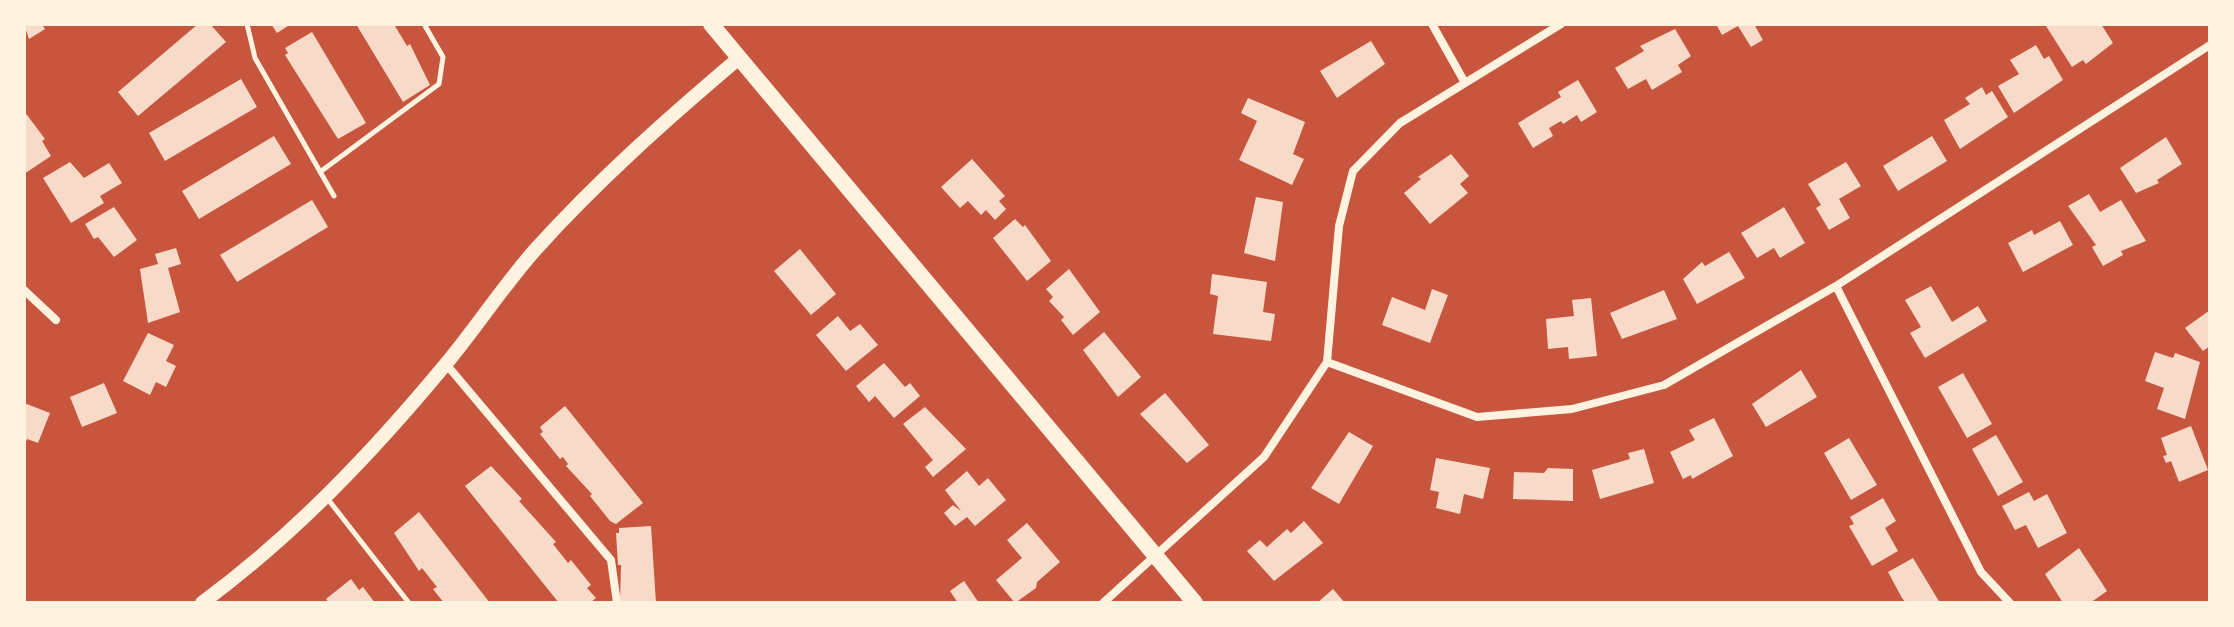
<svg xmlns="http://www.w3.org/2000/svg" width="2234" height="627" font-family="'Asap Condensed',sans-serif">
	<style>
		.building { fill: #f7dbc8 }
		.lines { fill: none; stroke-linecap: round; stroke-linejoin: round }
		.service { stroke: #fff3e0; stroke-width: 5 }
		.minor { stroke: #fff3e0; stroke-width: 8 }
		.tertiary { stroke: #fff3e0; stroke-width: 14 }
		.secondary { stroke: #fff3e0; stroke-width: 16 }
	</style>
	<rect width="100%" height="100%" fill="#c8553d"/>
	<path class="building" d="M24 24H42L45 29 29 39Z
		M198 24H210L226 42 138 116 118 92Z
		M271 24H291L277 33Z
		M356 24H399L395 26 407 46 410 44 430 85 403 102Z
		M1716 24H1754L1763 40 1751 47 1738 26 1722 35Z
		M2050 24H2101L2113 43 2086 64 2083 60 2072 67 2046 26Z
		M1675 29 1691 56 1678 65 1682 72 1652 90 1646 79 1628 89 1615 68 1644 51 1640 46Z
		M312 32 366 123 338 139 285 55 288 53 285 48Z
		M1371 41 1385 64 1337 98 1320 71Z
		M2036 45 2044 59 2049 56 2063 80 2014 113 1998 86 2019 74 2010 60Z
		M241 79 257 107 165 161 149 133Z
		M1578 80 1597 112 1581 122 1577 115 1563 124 1561 121 1549 128 1553 136 1533 148 1518 123 1561 97 1558 92Z
		M1982 87 1986 95 1992 91 2008 117 1960 149 1944 120 1970 104 1965 98Z
		M1248 98 1305 122 1293 154 1304 159 1292 185 1239 160 1257 121 1241 113Z
		M24 111 45 139 42 141 51 156 24 174Z
		M274 136 291 164 199 219 182 191Z
		M1932 136 1947 161 1898 191 1883 166Z
		M2166 137 2182 164 2157 180 2159 183 2136 193 2120 168Z
		M1451 154 1469 176 1460 184 1468 193 1430 224 1404 193 1421 179 1418 177Z
		M972 159 1005 196 999 201 1006 209 995 220 986 210 981 215 968 201 960 208 941 187Z
		M70 162 84 178 109 163 122 183 100 196 104 203 71 223 43 178Z
		M1846 162 1861 186 1839 199 1850 218 1829 230 1816 208 1821 205 1808 184Z
		M2089 194 2100 212 2121 200 2146 241 2121 251 2123 255 2103 266 2092 247 2096 245 2068 206Z
		M1256 197 1283 202 1275 261 1244 253Z
		M312 200 328 227 237 282 220 255Z
		M114 207 137 240 114 257 98 237 94 239 85 224Z
		M1784 207 1805 243 1780 258 1774 248 1757 258 1741 233Z
		M1015 219 1023 227 1025 225 1051 261 1027 281 993 238Z
		M2060 221 2073 245 2023 272 2008 243 2032 230 2034 235Z
		M176 248 181 264 168 268 180 312 148 323 140 269 158 264 155 254Z
		M800 249 836 294 811 315 774 271Z
		M1729 252 1745 278 1697 304 1683 279 1702 262 1705 266Z
		M1069 269 1100 312 1073 335 1061 320 1064 317 1049 301 1053 297 1046 289Z
		M1212 274 1267 282 1263 312 1275 314 1271 341 1213 334 1218 296 1210 294Z
		M1931 286 1952 322 1978 306 1987 321 1925 358 1910 333 1921 327 1905 300Z
		M1432 289 1448 295 1430 343 1382 325 1392 297 1425 310Z
		M1664 290 1677 319 1622 339 1610 313Z
		M1591 298 1597 356 1569 359 1568 347 1548 349 1546 319 1574 316 1572 300Z
		M2210 310V346L2203 351 2185 328Z
		M838 316 850 331 860 324 878 345 846 371 816 335Z
		M1104 332 1141 377 1118 397 1083 350Z
		M148 333 174 345 166 361 176 366 166 387 156 382 150 395 123 381Z
		M2155 352 2173 358 2175 353 2200 362 2185 419 2157 409 2164 388 2145 381Z
		M884 363 905 387 910 383 920 396 894 418 875 396 869 402 856 386Z
		M1801 370 1817 397 1766 427 1752 404Z
		M1963 373 1992 424 1967 438 1938 387Z
		M104 383 117 413 82 427 70 397Z
		M1165 393 1209 445 1187 463 1140 414Z
		M24 403 50 413 38 443 27 439 24 447Z
		M565 406 643 503 616 524 610 521 590 496 592 494 566 466 568 464 563 457 560 459 540 434 543 432 540 427Z
		M925 407 966 449 933 477 925 467 933 460 903 424Z
		M1714 418 1733 456 1692 479 1691 475 1683 479 1670 452 1695 440 1689 430Z
		M2191 426 2208 470 2179 482 2171 461 2166 463 2163 456 2167 455 2161 438Z
		M1349 432 1373 446 1339 504 1311 488Z
		M1996 435 2023 482 1998 496 1972 449Z
		M1849 438 1877 485 1851 500 1824 453Z
		M1644 449 1654 483 1600 499 1592 470 1630 459 1628 453Z
		M1436 458 1490 468 1483 499 1464 494 1460 514 1436 508 1439 492 1430 490Z
		M491 466 522 499 519 501 556 542 553 544 568 563 571 560 591 585 587 588 596 598 590 603H559L465 486Z
		M1548 468 1573 469V501L1513 499 1514 472 1544 473Z
		M967 471 979 486 988 478 1006 500 975 526 967 517 955 526 944 513 953 505 961 511 945 490Z
		M2029 492 2034 501 2047 494 2067 533 2038 548 2026 525 2015 530 2002 506Z
		M1883 498 1896 521 1885 528 1898 551 1872 566 1849 526 1854 524 1850 517Z
		M419 512 490 603H444L433 589 437 587 422 568 419 571 394 533Z
		M1304 521 1323 543 1274 581 1247 551 1260 540 1267 547 1287 529 1291 533Z
		M1027 523 1060 562 1037 582 1036 588 1015 603 996 580 1022 558 1007 540Z
		M651 526 656 603H620L621 565H618L616 533H619V528Z
		M2079 548 2107 591 2090 603H2063L2045 574Z
		M1913 558 1940 603H1906L1902 598 1888 572Z
		M351 579 359 590 363 587 375 603H329L326 599Z
		M964 581 979 603H958L950 591Z
		M1333 589 1345 603H1317Z"/>
	<g class="lines">
		<path class="service" d="M247 24 255 58 334 196
			M320 172 439 84 443 57 424 24
			M327 498 409 603"/>
		<path class="minor" d="M1432 24 1464 81
			M1836 286 1981 572 2010 603
			M24 290 56 320
			M1327 362 1477 417 1572 409 1664 385 1836 286 2210 45
			M446 364 611 560 617 603
			M1103 603 1264 457 1327 362 1339 226 1353 171 1400 123 1561 24"/>
		<path class="tertiary" d="M202 603C294 535 372 453 445 365 476 328 503 286 535 250 598 180 667 119 739 58"/>
		<path class="secondary" d="M711 24 1195 603"/>
	</g>
	<rect width="2234" height="627" fill="none" stroke="#fff3e0" stroke-width="52"/>
</svg>
